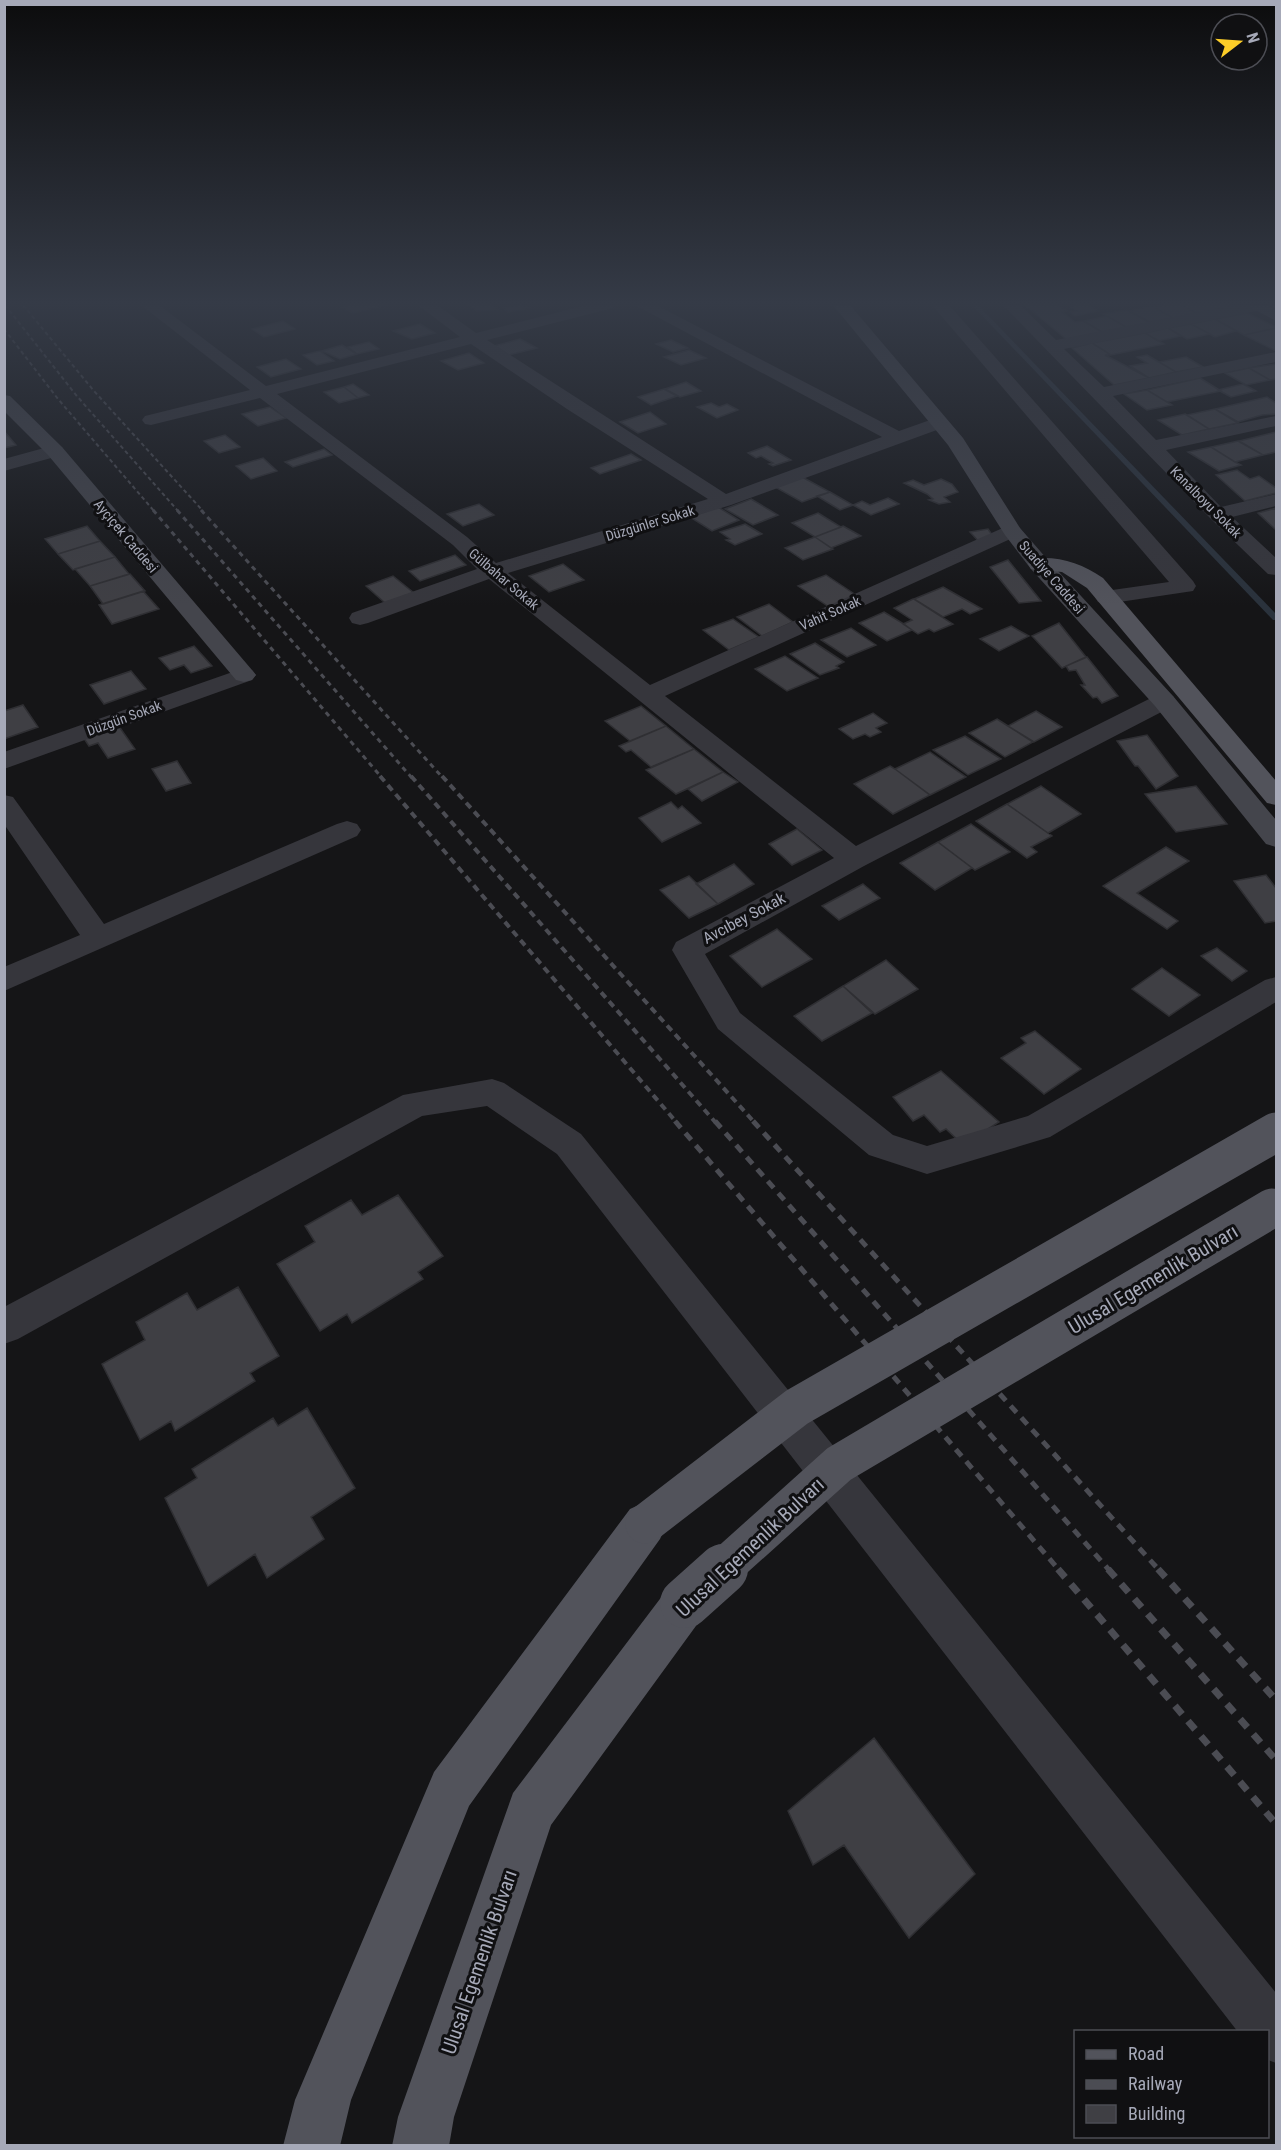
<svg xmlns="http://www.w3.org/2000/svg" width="1281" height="2150" font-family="'Roboto Condensed',sans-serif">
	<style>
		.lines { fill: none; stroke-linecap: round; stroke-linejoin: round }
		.stream { fill: #2a323c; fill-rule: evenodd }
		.building { fill: #3f3f44; stroke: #2f2f33; stroke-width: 1.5 }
		.street { fill: #36363c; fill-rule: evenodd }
		.secondary { fill: #44454c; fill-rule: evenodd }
		.primary { fill: #52535b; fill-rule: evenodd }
		.tram { stroke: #4b4c53; stroke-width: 1.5 }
		.rail-far4 { stroke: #4b4c53; stroke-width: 2; stroke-dasharray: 4 3; stroke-linecap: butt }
		.rail-far3 { stroke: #4b4c53; stroke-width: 3; stroke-dasharray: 5 4.5; stroke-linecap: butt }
		.rail-far2 { stroke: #4b4c53; stroke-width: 4; stroke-dasharray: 7 5; stroke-linecap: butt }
		.rail-far1 { stroke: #4b4c53; stroke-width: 5; stroke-dasharray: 9 7; stroke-linecap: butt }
		.rail { stroke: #4b4c53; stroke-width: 7; stroke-dasharray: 11 9; stroke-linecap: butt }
		.primary-bridge-far1 { stroke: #52535b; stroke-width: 39 }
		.primary-bridge { stroke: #52535b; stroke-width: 50 }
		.labels { text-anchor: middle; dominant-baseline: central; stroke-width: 6; stroke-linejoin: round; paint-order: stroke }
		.far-street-label { font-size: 14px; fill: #a6a9b8; stroke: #101012 }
		.street-label { font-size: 16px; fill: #a6a9b8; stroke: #101012 }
		.near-street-label { font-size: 20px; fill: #a6a9b8; stroke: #101012 }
	</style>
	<rect width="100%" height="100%" fill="#151517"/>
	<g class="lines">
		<path class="stream" d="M972 305H978L1276 614V620H1273Z"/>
	</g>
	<path class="building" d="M350 305H386L353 313 342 307Z
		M469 305H492L498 309 477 311Z
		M520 305 531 308 508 312 503 308Z
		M1025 305H1057L1067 311 1062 312 1075 322 1083 321 1102 332 1066 339Z
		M1074 305H1088L1098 311 1075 316 1070 312 1077 311 1071 307Z
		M1165 305H1182L1196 313 1173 318 1154 307Z
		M1182 305H1230L1232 306 1196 313Z
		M1152 306 1173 318 1150 322 1129 311Z
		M1127 310 1150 323 1126 327 1103 314Z
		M1247 313 1276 327V328L1244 335 1215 319Z
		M1107 316 1126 327 1102 332 1084 321Z
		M1215 319 1236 331 1215 337 1191 324Z
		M283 321 295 329 264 337 252 329Z
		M420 324 435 333 412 339 393 331Z
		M1191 324 1210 334 1187 339 1168 328Z
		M1168 328 1181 336 1158 341 1145 333Z
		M1276 328V351L1244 335Z
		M1145 333 1164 344 1111 355 1092 343Z
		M520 339 537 348 509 355 494 346Z
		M671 340 688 348 673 352 656 344Z
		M369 342 379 349 357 354 348 347Z
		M1092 343 1111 355H1105L1149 378 1114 385 1072 348Z
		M342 345 357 354 340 359 322 351Z
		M689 350 706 358 681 365 664 357Z
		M320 351 334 361 317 365 303 355Z
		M469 353 484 363 458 370 441 361Z
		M1147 355 1176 372 1149 378 1130 366 1147 363 1137 357Z
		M1186 357 1203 367 1176 372 1159 362Z
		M286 359 301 369 271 377 257 367Z
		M1276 364V379L1270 380 1249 368Z
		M1249 368 1270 380 1246 385 1225 373Z
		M1200 378 1221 391 1167 402 1147 390Z
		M686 382 701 391 680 397 665 389Z
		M353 384 369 395 358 398 344 387Z
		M1243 384 1256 391 1231 397 1218 390Z
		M344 387 358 398 339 403 324 392Z
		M664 389 677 396 651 405 638 397Z
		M1147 390 1172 405 1147 410 1124 394Z
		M1267 397 1276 403V414L1262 415 1238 422 1215 409Z
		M711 403 719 407 727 404 738 410 717 418 697 407Z
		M270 407 286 418 258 426 242 414Z
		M1215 409 1238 423 1209 429 1187 415Z
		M650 412 666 424 638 433 620 422Z
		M1185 414 1209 429 1182 435 1158 420Z
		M4 431 16 445 4 448Z
		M1276 432V452L1263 455 1239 441Z
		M225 435 240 447 219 453 204 441Z
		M1238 441 1263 455 1235 462 1211 447Z
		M767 446 791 460 773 466 769 464 773 463 761 456 756 458 748 453Z
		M1211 447 1235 462 1241 465 1219 471 1188 452Z
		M324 449 332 455 293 467 285 462Z
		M631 454 641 460 600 474 591 468Z
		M263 458 277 471 251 479 236 466Z
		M1237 470 1250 479 1259 476 1276 488V493L1245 501 1216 475Z
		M802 477 830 492 802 502 775 487Z
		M941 479 952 484 958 492 944 497 950 502 939 504 929 500 933 499 927 494 904 483 913 480 924 485Z
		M830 492 853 505 840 510 817 496Z
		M888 498 899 504 871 515 853 505 862 501 870 505Z
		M751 499 778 515 753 525 725 509Z
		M479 504 494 515 463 526 447 514Z
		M718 507 739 520 712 531 690 517Z
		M1276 508V530L1258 513Z
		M818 513 841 527 815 537 792 523Z
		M745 524 762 534 735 545 726 540 730 539 720 532Z
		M87 526 100 541 58 554 45 539Z
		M843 526 861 536 831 548 815 537Z
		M988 529 995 539 981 544 970 532Z
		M815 537 833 549 803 560 785 548Z
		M100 541 115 557 73 570 58 554Z
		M455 555 466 565 420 581 409 571Z
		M115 557 129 574 90 586 75 569Z
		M1008 560 1041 601 1019 603 990 567Z
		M563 564 584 580 549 592 529 576Z
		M130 574 145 591 103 604 90 586Z
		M826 575 856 595 829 607 798 586Z
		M393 576 414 593 385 603 366 586Z
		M943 587 982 609 970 614 962 609 943 617 914 599Z
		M143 591 159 609 112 624 99 605Z
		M913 599H914L953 624 934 632 929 629 918 634 903 624 912 620 894 608Z
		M769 604 793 622 762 636 737 617Z
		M884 612 904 624 912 630 887 641 859 623Z
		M733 619 759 637 729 650 703 630Z
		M1059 623 1086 657 1062 668 1032 636Z
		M1011 626 1029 636 999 651 980 639Z
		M851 628 876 645 847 657 821 640Z
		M815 643 844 662 836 666 839 668 820 675 790 654Z
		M194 646 212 666 191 673 184 665 170 670 159 658Z
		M785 656 818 678 787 691 755 669Z
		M1087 657 1118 696 1102 703 1097 697 1093 698 1081 685H1085L1076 670 1069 671 1066 666Z
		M131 671 146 689 104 704 90 685Z
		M23 705 38 727 4 739V711Z
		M641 706 666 726 630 741 605 721Z
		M1036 711 1062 727 1034 742 1008 726Z
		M873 713 887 723 876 728 881 732 870 737 865 734 853 739 839 729Z
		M997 719 1008 726 1033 742 1005 757 969 733Z
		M118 725 135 749 108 758 98 743 89 746 83 737Z
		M666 726 694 749 651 767 631 750 626 752 619 746Z
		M1147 735 1178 776 1156 789 1138 766H1135L1117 741Z
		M965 736 1001 759 968 775 933 750Z
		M694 749 723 772 676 794 646 770Z
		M930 752 966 777 930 795 895 769Z
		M177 761 191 783 166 791 152 769Z
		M890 766 895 769 930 795 893 814 854 784Z
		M723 772 738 782 702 801 688 789Z
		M1041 786 1081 814 1048 833 1007 804Z
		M1196 786 1227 824 1176 832 1145 794Z
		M671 802 678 809 682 806 701 823 662 842 639 818Z
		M1007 804 1052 836 1031 847 1037 852 1027 858 976 821Z
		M971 824 1010 852 975 870 938 842Z
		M797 829 822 850 792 865 769 844Z
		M938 842 972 868 935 890 900 863Z
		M1166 847 1189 861 1137 893 1178 921 1167 929 1103 886Z
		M734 864 754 884 718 904 696 884Z
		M1266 875 1276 888V921L1265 923 1234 881Z
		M689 876 718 904 689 918 660 890Z
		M863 884 880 898 839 920 822 906Z
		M777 929 812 959 762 987 730 956Z
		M1217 948 1247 971 1232 981 1201 956Z
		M886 960 918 989 875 1014 843 986Z
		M1162 968 1200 995 1169 1016 1132 989Z
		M843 986 872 1013 822 1041 794 1016Z
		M1035 1031 1081 1069 1044 1094 1001 1058 1026 1043 1021 1038Z
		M941 1071 999 1122 963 1145 946 1129 940 1132 924 1115 913 1121 893 1097Z
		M398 1195 443 1256 418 1272 423 1279 352 1323 347 1314 320 1331 277 1264 315 1242 305 1226 351 1200 362 1215Z
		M238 1287 279 1356 250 1373 255 1381 175 1431 171 1421 140 1440 102 1364 145 1340 136 1322 187 1293 197 1310Z
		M307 1408 355 1488 311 1517 324 1539 267 1578 255 1554 208 1586 165 1498 197 1478 192 1469 273 1418 278 1426Z
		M874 1738 975 1874 909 1938 844 1845 813 1865 788 1811Z"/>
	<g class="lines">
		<path class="street" d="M141 305H159L266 386 460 337 418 305H437L476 333 587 305H615L613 308 487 340 726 494 882 437 635 305H656L899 431 933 419H945L948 423 945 427 731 505 508 573 650 685 1005 527 1012 525 1019 527 1022 531 1019 535 665 696 856 846 1155 696 1164 694 1173 696 1176 701 1173 706 864 866 705 954 740 1013 893 1135 927 1146 1028 1116 1265 980 1276 977V1002L1050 1137 927 1174 869 1155 718 1029 672 950 676 942 834 858 489 579 368 623 360 625 352 623 349 618 352 613 477 569 453 545 260 398 151 425 145 424 142 420 145 416 250 390ZM471 344 567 409 708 499 496 563 467 537 277 394Z
			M932 305H949L1193 581 1196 586 1193 591 1106 604 1098 602 1095 597 1098 592 1169 582Z
			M1003 305H1020L1056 340 1235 305H1263L1262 309 1256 311 1064 349 1104 387 1276 352V362L1113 396 1156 440 1276 416V426L1166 450 1221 507 1276 494V506L1232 517 1276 558V575L1268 574 1210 518Z
			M55 445 62 447 64 451 62 455 4 471V459Z
			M244 668 252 670 256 675 252 680 4 769V752Z
			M4 795 13 797 104 924 337 824 347 821 357 824 361 830 357 836 4 991V967L80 935 4 824Z
			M492 1079 504 1083 581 1134 1276 1993V2063L1268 2060V2032H1238L557 1154 487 1106 422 1116 18 1339 4 1344V1307L403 1095Z"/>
		<path class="secondary" d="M833 305H850L963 438 1020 528 1047 559 1173 696 1276 820V847L1266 844 1155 706 1031 569 1005 535 948 445Z
			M1246 305H1267L1276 310V321Z
			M4 395 10 396 62 447 252 670 256 675 252 680 244 682 236 680 48 455 4 411Z"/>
		<path class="primary" d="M1039 558C1063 557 1083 564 1103 578L1276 781V805L1267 803 1087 588 1062 572 1031 569 1028 564 1031 559Z
			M645 1502 660 1509 667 1524 660 1539 469 1806 351 2100 340 2146H283L295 2100 434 1772 630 1509Z
			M685 1581 701 1587 707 1603 701 1619 551 1825 454 2117 449 2146H392L398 2117 513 1793 669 1587Z"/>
		<path class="tram" d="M1271 305 1276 308"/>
		<path class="rail-far4" d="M5 305 76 395 178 511
			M23 305 94 391 203 511
			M4 329 58 399 154 511"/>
		<path class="rail-far3" d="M153 510 382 778
			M177 510 412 778
			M201 510 443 778"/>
		<path class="rail-far2" d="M380 776 677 1123
			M411 776 716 1123
			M442 776 755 1123"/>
		<path class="rail-far1" d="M675 1121 1059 1570
			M715 1121 1109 1570
			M753 1121 1159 1570"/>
		<path class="rail" d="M1058 1569 1276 1824
			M1108 1569 1276 1760
			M1158 1569 1276 1700"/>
		<path class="primary-bridge-far1" d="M645 1524 797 1407 1276 1132
			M721 1570 839 1464 1272 1208"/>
		<path class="primary-bridge" d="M685 1603 723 1569"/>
	</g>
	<linearGradient id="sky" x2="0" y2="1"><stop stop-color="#0c0c0d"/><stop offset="0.5" stop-color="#353b47"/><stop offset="1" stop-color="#353b47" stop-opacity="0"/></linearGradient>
	<rect width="1281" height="606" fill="url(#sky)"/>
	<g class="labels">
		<g class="far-street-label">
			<text transform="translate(1206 502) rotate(45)">Kanalboyu Sokak</text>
			<text transform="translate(650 523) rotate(-17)">Düzgünler Sokak</text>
			<text transform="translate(126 536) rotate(50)">Ayçiçek Caddesi</text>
			<text transform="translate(1052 577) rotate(49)">Suadiye Caddesi</text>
			<text transform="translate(504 579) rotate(40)">Gülbahar Sokak</text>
			<text transform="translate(830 613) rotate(-24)">Vahit Sokak</text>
			<text transform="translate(124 718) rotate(-20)">Düzgün Sokak</text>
		</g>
		<g class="street-label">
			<text transform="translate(744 918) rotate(-28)">Avcıbey Sokak</text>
		</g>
		<g class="near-street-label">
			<text transform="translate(1153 1279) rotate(-31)">Ulusal Egemenlik Bulvarı</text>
			<text transform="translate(750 1547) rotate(-43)">Ulusal Egemenlik Bulvarı</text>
			<text transform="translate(479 1962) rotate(-71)">Ulusal Egemenlik Bulvarı</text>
		</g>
	</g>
	<rect width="1281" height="2150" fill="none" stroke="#a6a9b8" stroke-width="12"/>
	<rect x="1074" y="2030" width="195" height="108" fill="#101012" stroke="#4c4d54" stroke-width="1.5"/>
	<rect x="1086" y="2050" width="30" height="9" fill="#52535b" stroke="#4c4d54" stroke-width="1.5"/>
	<text x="1128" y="2060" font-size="18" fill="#a6a9b8">Road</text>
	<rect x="1086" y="2080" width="30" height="9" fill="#4b4c53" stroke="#4c4d54" stroke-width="1.5"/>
	<text x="1128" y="2090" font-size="18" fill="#a6a9b8">Railway</text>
	<rect x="1086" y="2105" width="30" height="18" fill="#3f3f44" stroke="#4c4d54" stroke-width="1.5"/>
	<text x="1128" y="2120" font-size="18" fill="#a6a9b8">Building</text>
	<g transform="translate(1239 42) rotate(73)"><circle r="28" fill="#101012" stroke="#4c4d54" stroke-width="1.5"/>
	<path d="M0-4.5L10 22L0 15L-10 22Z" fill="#fccd28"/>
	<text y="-9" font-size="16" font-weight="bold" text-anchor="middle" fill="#a6a9b8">N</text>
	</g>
</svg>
